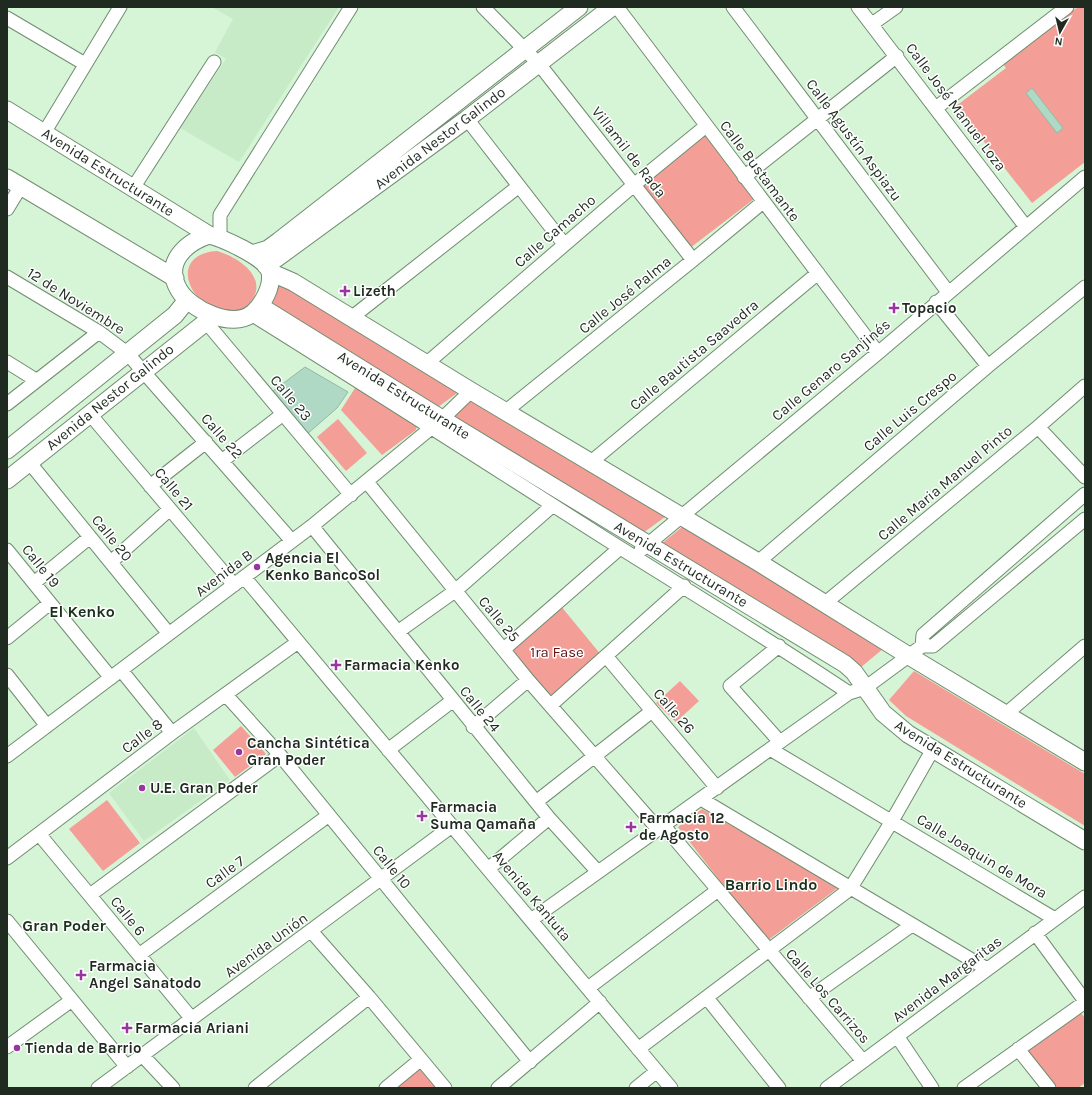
<svg xmlns="http://www.w3.org/2000/svg" width="1092" height="1095" font-family="Karla,sans-serif">
	<style>
		.built { fill: #c7ebc7 }
		.green { fill: #f39f97 }
		.building { fill: #afd9c5; stroke: #91baa7 }
		.lines { fill: none; stroke-linecap: round; stroke-linejoin: round }
		.minor-casing { stroke: #718c71; stroke-width: 15 }
		.major-casing { stroke: #718c71; stroke-width: 19 }
		.minor { stroke: #fff; stroke-width: 13 }
		.major { stroke: #fff; stroke-width: 17 }
		.poi-dot { fill: #97369e; stroke: #fff; stroke-width: 1.5 }
		.labels { text-anchor: middle; dominant-baseline: central; stroke-width: 3; stroke-linejoin: round; paint-order: stroke }
		.street-label { font-size: 15px; fill: #1f2b20; stroke: #fff }
		.poi-label { font-size: 15px; font-weight: bold; fill: #1f2b20; stroke: #fff; text-anchor: start }
		.park-label { font-size: 15px; fill: #641314; stroke: #fff }
		.neighbourhood-label { font-size: 16px; font-weight: bold; fill: #1a321b; stroke: #fff }
	</style>
	<rect width="100%" height="100%" fill="#d6f4d6"/>
	<path class="built" d="M212 7H339L239 162 180 128 226 59 215 52 233 19Z
		M194 728 230 780 144 841 109 793Z"/>
	<path class="green" d="M1078 7H1085V162L1032 203 956 106 1006 68 1003 64Z
		M706 134 754 199 690 248 642 186Z
		M217 251C238 257 269 277 251 302 247 307 242 311 236 311 191 316 164 254 217 251Z
		M274 280 460 391 438 407 270 302Z
		M357 385 417 425 416 430 382 455 341 410Z
		M471 400 665 517 643 533 452 416Z
		M338 419 367 453 346 471 317 437Z
		M682 527 884 648 860 668 661 544Z
		M560 605 602 656 553 699 510 651Z
		M914 671 1085 774V826L906 716 889 700Z
		M680 681 699 701 676 722 656 703Z
		M241 726 266 754 235 777 213 750Z
		M107 800 140 843 103 871 69 829Z
		M702 809 839 887 767 941 678 827Z
		M1080 1012 1085 1018V1083L1078 1088H1055L1028 1050Z
		M420 1067 442 1088H394Z"/>
	<path class="building" d="M1032 88 1063 128 1057 133 1026 93Z
		M305 367 348 392 337 408 306 435 273 391Z"/>
	<g class="lines">
		<defs>
			<path id="minor" d="M483 7 539 64 693 260
				M617 7 878 353
				M733 7 948 292
				M858 7 1026 227
				M7 18 85 64
				M872 24 896 7
				M936 108 1067 7
				M467 119 564 244
				M44 133 120 7
				M744 177 897 56
				M133 188 214 62
				M7 209 21 186
				M220 237V215L351 7
				M7 277 99 332 127 353 292 541
				M936 302 988 366
				M251 314C370 388 488 464 606 539 687 590 770 640 849 693
				M351 318 519 186
				M206 322 351 495
				M7 362 36 380
				M426 364 635 184 706 126
				M7 404 99 332
				M506 411 693 260 763 202
				M89 413 234 585
				M1038 427 1085 477
				M222 461 283 414
				M29 462 169 634
				M591 462 818 273
				M367 482 528 680 658 829
				M150 486 206 442
				M312 526 549 818
				M7 550 111 678
				M641 550 878 353 1085 177
				M111 562 170 509
				M758 562 988 366 1085 287
				M244 577 671 1088
				M34 583 90 537
				M824 604 1038 427 1085 386
				M399 631 455 591 553 505
				M7 638 50 603
				M779 646 730 686 780 742
				M922 646H933L1085 519
				M504 649 620 548
				M606 656 717 788
				M121 670 172 733
				M7 675 47 726
				M226 695 280 755 530 1062
				M551 705 684 586
				M1006 714 1085 646
				M473 727 528 680
				M770 749 1055 919
				M388 750 452 701
				M7 756 312 526 442 419 471 391
				M701 799 987 969
				M536 802 652 711
				M663 825 863 1061
				M39 834 192 1019
				M7 858 172 733 298 642
				M488 869 549 818 598 872
				M90 895 280 755
				M531 920 780 742 849 693 865 688 922 646 923 635 1085 494
				M7 921 127 1067
				M311 931 369 997 445 1088
				M1035 933 1085 1001
				M139 955 329 815
				M588 988 718 890
				M707 998 779 1088
				M809 998 912 925
				M897 1036 932 1088
				M7 1047 72 1000
				M638 1049 850 889 892 821 933 749
				M1018 1049 1049 1088
				M142 1055 173 1088
				M98 1088 452 826
				M255 1088 369 997
				M386 1088 420 1060
				M498 1088 600 1002
				M636 1088 657 1071
				M827 1088 1085 897
				M964 1088 1085 1002"/>
			<path id="major" d="M7 110 209 235
				M7 178 175 278
				M209 235C222 238 266 257 270 272 273 286 263 304 253 313 232 330 190 309 179 290 163 263 185 243 209 235Z
				M252 254 268 249 279 241 579 7
				M266 266 467 119 612 7
				M270 272 293 282 471 391 758 562 909 656 1085 762
				M260 306 442 419 845 664 854 672 883 713 908 734 1085 841
				M7 450 175 315 187 300
				M7 480 206 322 216 317"/>
		</defs>
		<use href="#minor" class="minor-casing"/>
		<use href="#major" class="major-casing"/>
		<use href="#minor" class="minor"/>
		<use href="#major" class="major"/>
	</g>
	<g class="poi-dot">
		<path d="M343 285h4v4h4v4h-4v4h-4v-4h-4v-4h4z"/>
		<path d="M892 302h4v4h4v4h-4v4h-4v-4h-4v-4h4z"/>
		<circle cx="257" cy="567" r="4"/>
		<path d="M334 659h4v4h4v4h-4v4h-4v-4h-4v-4h4z"/>
		<circle cx="239" cy="752" r="4"/>
		<circle cx="142" cy="788" r="4"/>
		<path d="M420 810h4v4h4v4h-4v4h-4v-4h-4v-4h4z"/>
		<path d="M629 821h4v4h4v4h-4v4h-4v-4h-4v-4h4z"/>
		<path d="M79 969h4v4h4v4h-4v4h-4v-4h-4v-4h4z"/>
		<path d="M125 1022h4v4h4v4h-4v4h-4v-4h-4v-4h4z"/>
		<circle cx="17" cy="1048" r="4"/>
	</g>
	<g class="labels">
		<g class="street-label">
			<text transform="translate(956 107) rotate(53)">Calle José Manuel Loza</text>
			<text transform="translate(440 138) rotate(-37)">Avenida Nestor Galindo</text>
			<text transform="translate(854 140) rotate(53)">Calle Agustín Aspiazu</text>
			<text transform="translate(629 152) rotate(52)">Villamil de Rada</text>
			<text transform="translate(760 171) rotate(53)">Calle Bustamante</text>
			<text transform="translate(108 172) rotate(32)">Avenida Estructurante</text>
			<text transform="translate(555 231) rotate(-41)">Calle Camacho</text>
			<text transform="translate(625 295) rotate(-39)">Calle José Palma</text>
			<text transform="translate(76 301) rotate(32)">12 de Noviembre</text>
			<text transform="translate(694 355) rotate(-40)">Calle Bautista Saavedra</text>
			<text transform="translate(831 370) rotate(-40)">Calle Genaro Sanjinés</text>
			<text transform="translate(404 395) rotate(32)">Avenida Estructurante</text>
			<text transform="translate(110 397) rotate(-39)">Avenida Nestor Galindo</text>
			<text transform="translate(291 398) rotate(50)">Calle 23</text>
			<text transform="translate(910 411) rotate(-40)">Calle Luis Crespo</text>
			<text transform="translate(222 436) rotate(49)">Calle 22</text>
			<text transform="translate(945 483) rotate(-40)">Calle Maria Manuel Pinto</text>
			<text transform="translate(174 489) rotate(50)">Calle 21</text>
			<text transform="translate(112 538) rotate(51)">Calle 20</text>
			<text transform="translate(681 564) rotate(31)">Avenida Estructurante</text>
			<text transform="translate(41 566) rotate(51)">Calle 19</text>
			<text transform="translate(224 573) rotate(-37)">Avenida B</text>
			<text transform="translate(499 619) rotate(50)">Calle 25</text>
			<text transform="translate(480 709) rotate(51)">Calle 24</text>
			<text transform="translate(674 711) rotate(49)">Calle 26</text>
			<text transform="translate(142 736) rotate(-37)">Calle 8</text>
			<text transform="translate(961 764) rotate(32)">Avenida Estructurante</text>
			<text transform="translate(982 856) rotate(31)">Calle Joaquin de Mora</text>
			<text transform="translate(392 867) rotate(51)">Calle 10</text>
			<text transform="translate(225 872) rotate(-36)">Calle 7</text>
			<text transform="translate(532 896) rotate(50)">Avenida Kantuta</text>
			<text transform="translate(128 916) rotate(51)">Calle 6</text>
			<text transform="translate(266 945) rotate(-36)">Avenida Unión</text>
			<text transform="translate(947 979) rotate(-37)">Avenida Margaritas</text>
			<text transform="translate(828 996) rotate(49)">Calle Los Carrizos</text>
		</g>
		<g class="poi-label">
			<text x="353" y="291">Lizeth</text>
			<text x="902" y="308">Topacio</text>
			<text x="265" y="558">Agencia El<tspan x="265" dy="17">Kenko BancoSol</tspan></text>
			<text x="344" y="665">Farmacia Kenko</text>
			<text x="247" y="743">Cancha Sintética<tspan x="247" dy="17">Gran Poder</tspan></text>
			<text x="150" y="788">U.E. Gran Poder</text>
			<text x="430" y="807">Farmacia<tspan x="430" dy="17">Suma Qamaña</tspan></text>
			<text x="639" y="818">Farmacia 12<tspan x="639" dy="17">de Agosto</tspan></text>
			<text x="89" y="966">Farmacia<tspan x="89" dy="17">Angel Sanatodo</tspan></text>
			<text x="135" y="1028">Farmacia Ariani</text>
			<text x="25" y="1048">Tienda de Barrio</text>
		</g>
		<g class="park-label">
			<text x="557" y="652">1ra Fase</text>
		</g>
		<g class="neighbourhood-label">
			<text x="82" y="611">El Kenko</text>
			<text x="771" y="884">Barrio Lindo</text>
			<text x="64" y="925">Gran Poder</text>
		</g>
	</g>
	<rect width="1092" height="1095" fill="none" stroke="#1f2b20" stroke-width="16"/>
	<g transform="translate(1060 32) rotate(188)" stroke="#ffffff" stroke-width="3" paint-order="stroke">
	<path d="M0-3L7 15L0 10L-7 15Z" fill="#1f2b20"/>
	<text y="-6" font-size="11" font-weight="bold" text-anchor="middle" fill="#1f2b20">N</text>
	</g>
</svg>
